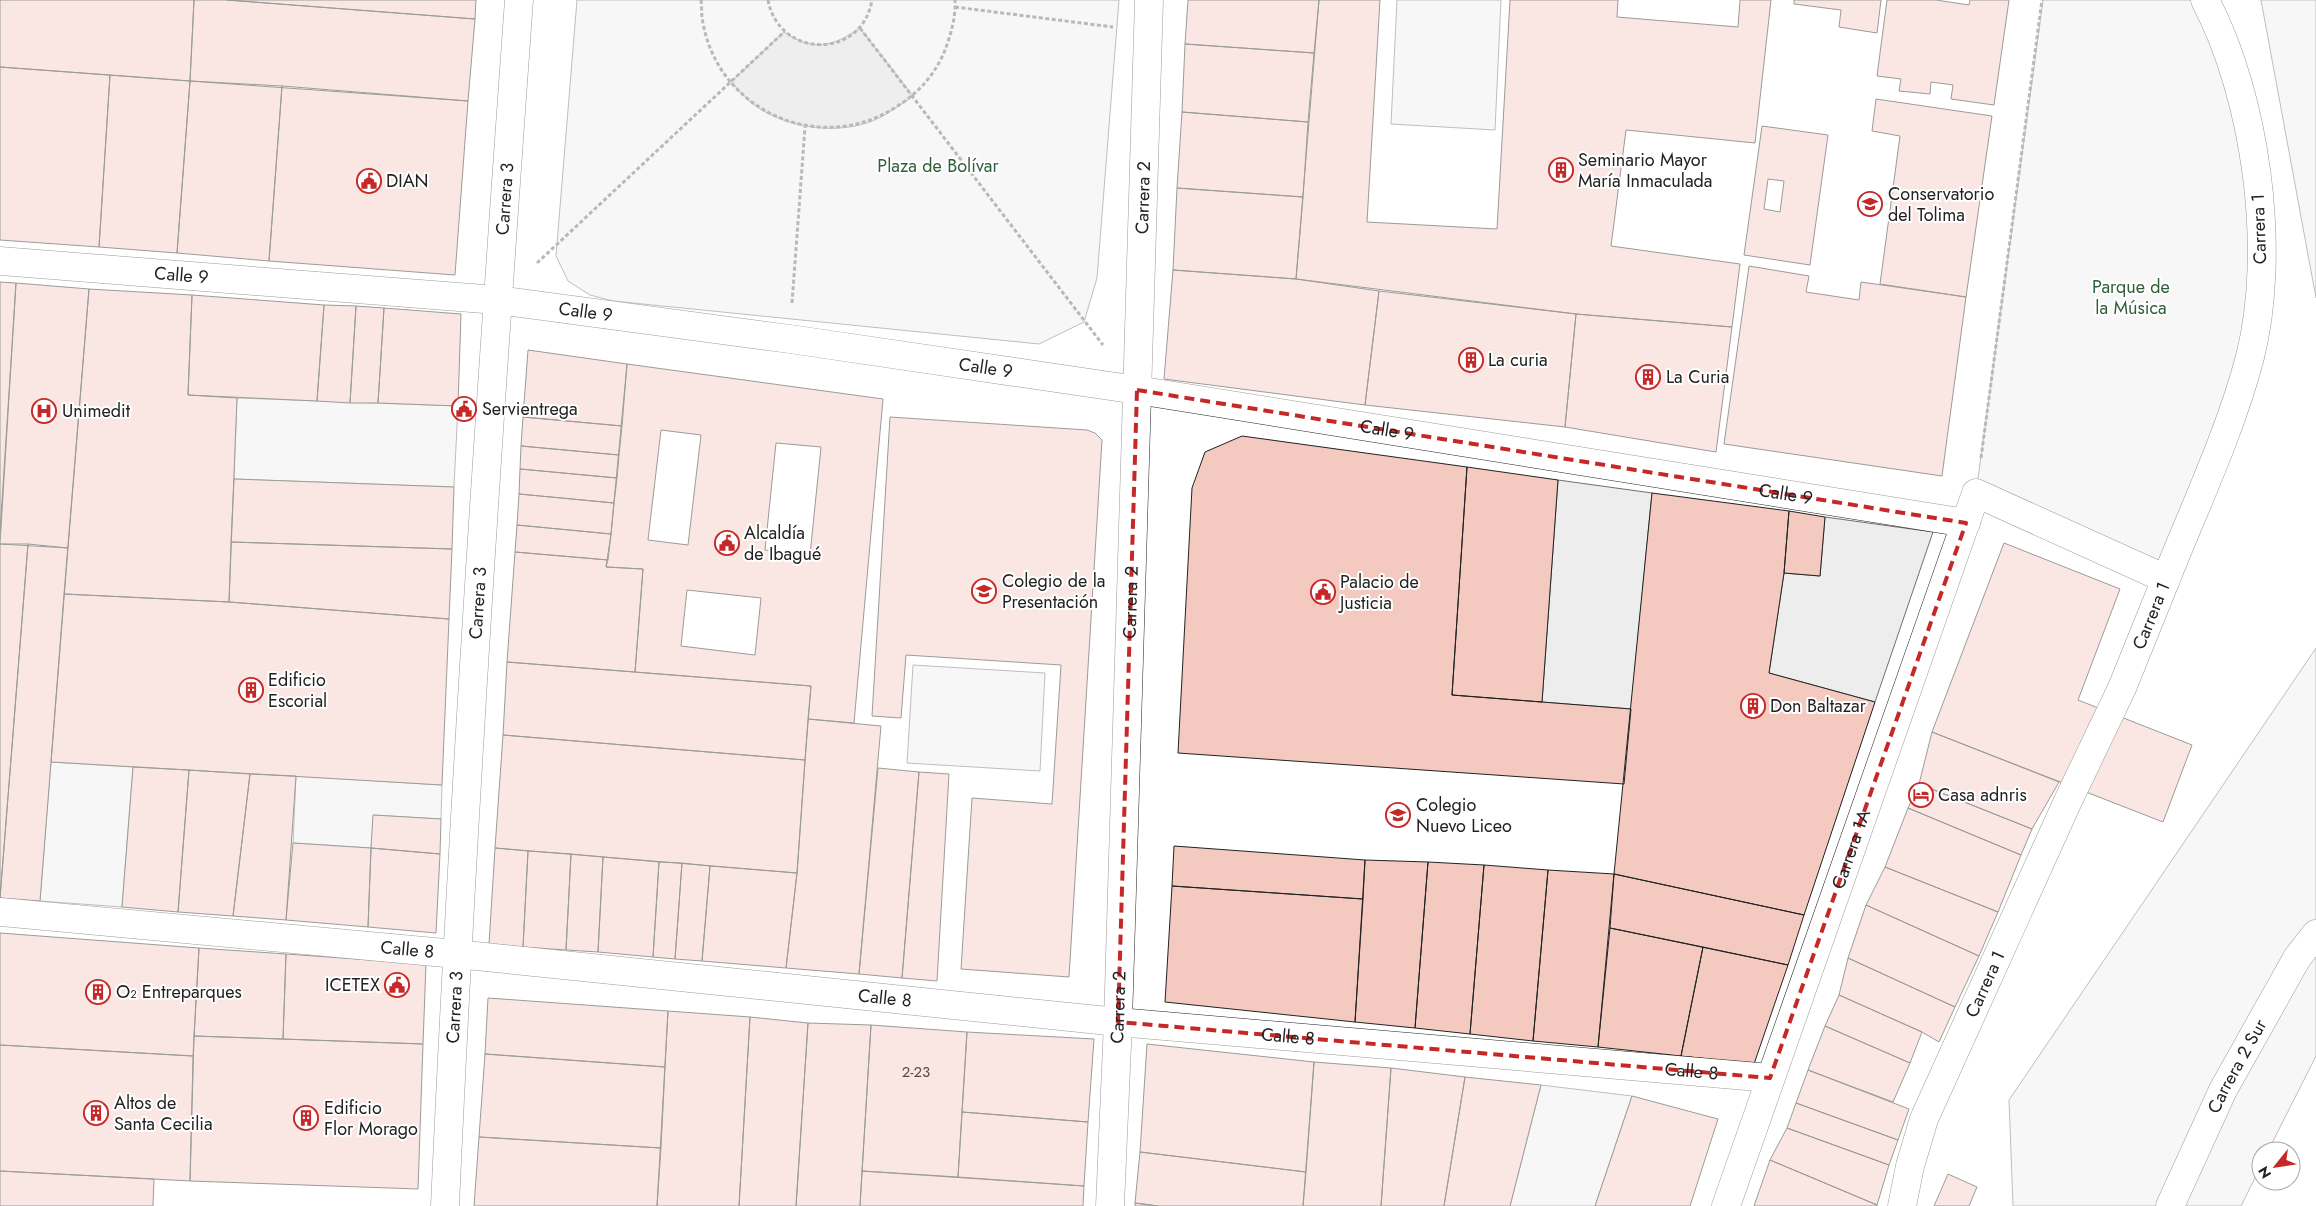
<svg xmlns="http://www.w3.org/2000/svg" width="2316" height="1206" font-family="Jost,sans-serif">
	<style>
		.green { fill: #eee; stroke: #6f6f6f }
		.parking { fill: #ededed; stroke: #6f6f6f }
		.water { fill: #d9d9d9; stroke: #6f6f6f }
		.building { fill: #f3c9c0; stroke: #222; fill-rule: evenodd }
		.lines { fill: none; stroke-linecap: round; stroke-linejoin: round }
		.street-casing { stroke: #222; stroke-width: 29 }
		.secondary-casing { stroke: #222; stroke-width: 29 }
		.path { stroke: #646464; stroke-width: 3; stroke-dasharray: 4 2.5; stroke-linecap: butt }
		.street { stroke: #fff; stroke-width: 28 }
		.secondary { stroke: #fff; stroke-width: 28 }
		.marked { fill: none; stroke: #c62828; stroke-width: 4; stroke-dasharray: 10 6; stroke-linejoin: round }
		.labels { text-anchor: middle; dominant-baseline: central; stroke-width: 4; stroke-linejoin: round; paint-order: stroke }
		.number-label { font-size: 15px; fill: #564c4a }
		.poi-label { font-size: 18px; fill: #222; stroke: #fff; text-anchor: start }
		.park-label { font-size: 18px; fill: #2f5e38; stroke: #fff }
		.street-label { font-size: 18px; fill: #222; stroke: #fff }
	</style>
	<rect width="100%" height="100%" fill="#fff"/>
	<path class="green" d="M577 0H1119L1097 278 1084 322 1039 344 613 301 590 295 568 281 556 256Z
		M1397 0H1501L1495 130 1391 124Z
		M2043 0H2205L2238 81 2258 312 2166 579 1976 493Z
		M2261 0H2316V298Z
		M2316 648V1056L2268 1151H2261V1166L2241 1206H2013L2009 1100Z
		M913 665 1045 673 1040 771 907 763Z"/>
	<path class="parking" d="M237 398 458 406 454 487 234 479Z
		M1558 480 1652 493 1631 709 1542 702Z
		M1825 517 1933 532 1875 702 1769 673 1784 573 1820 576Z
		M51 762 133 767 122 907 40 901Z
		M296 776 442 785 441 819 374 815 371 848 293 843Z
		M1541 1085 1632 1096 1595 1206H1510Z"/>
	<path class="water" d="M860 28 913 96C903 103 892 111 881 117 843 137 786 129 753 104 745 98 738 89 731 82L784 32C813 52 832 47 860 28Z"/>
	<path class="building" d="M0 0H194L190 81 0 67Z
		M194 0H227L475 19 468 101 190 81Z
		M227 0H476L475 19Z
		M1188 0H1319L1314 53 1185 44Z
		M1319 0H1380L1367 222 1497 229 1510 0H1618L1617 17 1738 27 1740 0H1771L1755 143 1626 130 1611 246 1740 264 1732 327 1576 314 1296 279Z
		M1794 0H1881L1877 33 1839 27 1841 10 1794 4Z
		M1887 0H1936L1969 5 1970 0H2009L1994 105 1951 99 1953 85 1931 82 1930 94 1899 91 1901 79 1877 76Z
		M1185 44 1314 53 1308 122 1182 112Z
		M0 67 110 75 99 247 0 240Z
		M110 75 190 81 177 253 99 247Z
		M190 81 282 86 269 261 177 253Z
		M282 86 468 101 455 275 269 261Z
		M1876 99 1992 116 1966 297 1880 284 1900 136 1872 131Z
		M1182 112 1308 122 1303 197 1177 188Z
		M1762 126 1828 135 1810 265 1744 255ZM1768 179 1784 181 1780 212 1764 209Z
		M1177 188 1303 197 1296 279 1173 270Z
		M1749 266 1809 276 1806 292 1859 300 1861 282 1966 297 1942 476 1724 444Z
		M1173 270 1296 279 1379 291 1365 405 1164 379Z
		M0 282 16 283 0 532Z
		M16 283 89 289 68 548 0 544Z
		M89 289 192 295 188 395 237 398 229 602 64 594Z
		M1379 291 1576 314 1565 427 1365 405Z
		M192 295 324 305 317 401 188 395Z
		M324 305 356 306 350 403 317 401Z
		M356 306 384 308 378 403H350Z
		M384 308 461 314 458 406 378 403Z
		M1576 314 1732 327 1716 452 1565 427Z
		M528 350 627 364 622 426 523 417Z
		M627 364 883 399 854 723 808 719 811 686 635 672 643 569 606 567 611 534ZM661 430 701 435 688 545 648 540ZM776 443 821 447 810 555 765 550ZM687 590 761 598 755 655 681 646Z
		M523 417 622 426 619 455 521 446Z
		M890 417 1087 430 1095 433 1102 440 1069 977 961 969 972 798 1052 804 1061 665 906 655 901 718 872 716Z
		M1242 436 1467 467 1452 695 1631 709 1624 784 1178 753 1192 488 1205 452Z
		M521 446 619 455 617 478 520 469Z
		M1467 467 1558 480 1542 702 1452 695Z
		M520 469 617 478 614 503 519 494Z
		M234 479 454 487 452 549 231 542Z
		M1652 493 1789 511 1784 573 1769 673 1875 702 1804 915 1614 874Z
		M519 494 614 503 611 534 517 525Z
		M1789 511 1825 517 1820 576 1784 573Z
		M517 525 611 534 608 560 515 552Z
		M231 542 452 549 449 619 229 602Z
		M2004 543 2120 589 2078 700 2192 745 2163 822 1932 732Z
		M0 544H28L0 898Z
		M28 544 68 548 40 901 0 898Z
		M515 552 608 560 606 567 643 569 635 672 507 662Z
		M64 594 229 602 449 619 442 785 51 762Z
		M507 662 811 686 805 760 503 735Z
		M808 719 881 726 859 974 786 968 797 873Z
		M1932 732 2059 782 2032 829 1919 784Z
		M503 735 805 760 797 873 495 848Z
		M133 767 189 770 178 912 122 907Z
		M878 768 919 772 902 978 859 974Z
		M189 770 250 774 233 916 178 912Z
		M919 772 949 774 937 981 902 978Z
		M250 774 296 776 286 920 233 916Z
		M1919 784 2032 829 2021 855 1908 808Z
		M1908 808 2021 855 1998 912 1885 867Z
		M373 815 441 819 440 854 371 848Z
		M293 843 371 848 368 927 286 920Z
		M1174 846 1365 860 1363 899 1172 886Z
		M371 848 440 854 436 933 368 927Z
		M495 848 528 851 523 947 489 944Z
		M528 851 571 854 566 950 523 947Z
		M571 854 603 857 598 952 566 950Z
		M603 857 659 862 653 957 598 952Z
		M1365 860 1428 862 1415 1028 1355 1022Z
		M659 862 682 863 675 959 653 957Z
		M1428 862 1484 865 1470 1034 1415 1028Z
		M682 863 710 866 702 961 675 959Z
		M1484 865 1548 870 1533 1041 1470 1034Z
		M710 866 797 873 786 968 702 961Z
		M1885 867 1998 912 1979 956 1866 905Z
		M1548 870 1614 874 1598 1047 1533 1041Z
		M1614 874 1804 915 1788 965 1610 928Z
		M1172 886 1363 899 1355 1022 1165 1002Z
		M1866 905 1979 956 1955 1007 1848 958Z
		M1610 928 1703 947 1681 1056 1598 1047Z
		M0 933 199 948 193 1056 0 1045Z
		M1703 947 1788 965 1754 1064 1681 1056Z
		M199 948 286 954 283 1039 194 1036Z
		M286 954 426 964 423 1044 283 1039Z
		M1848 958 1955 1007 1939 1042 1922 1032 1839 995Z
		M1839 995 1922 1032 1910 1063 1825 1026Z
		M488 998 668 1011 665 1067 485 1054Z
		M668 1011 750 1017 739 1206H657Z
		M750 1017 808 1023 796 1206H739Z
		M808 1023 871 1025 860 1206H796Z
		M871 1025 967 1032 958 1177 862 1171Z
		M1825 1026 1910 1063 1893 1102 1808 1070Z
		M967 1032 1094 1039 1088 1122 962 1112Z
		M194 1036 423 1044 418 1189 190 1181Z
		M1147 1044 1314 1062 1306 1172 1140 1152Z
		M0 1045 193 1056 190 1181 0 1171Z
		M485 1054 665 1067 661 1148 479 1137Z
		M1314 1062 1391 1068 1381 1206H1303Z
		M1391 1068 1465 1077 1444 1206H1381Z
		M1808 1070 1909 1109 1898 1140 1796 1103Z
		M1465 1077 1541 1085 1510 1206H1444Z
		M1632 1096 1718 1119 1690 1206H1595Z
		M1796 1103 1898 1140 1889 1165 1787 1128Z
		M962 1112 1088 1122 1084 1186 958 1177Z
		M1787 1128 1889 1165 1877 1205 1770 1160Z
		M479 1137 661 1148 657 1206H474Z
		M1140 1152 1306 1172 1303 1206H1158L1135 1203Z
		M1770 1160 1877 1205V1206H1754Z
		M0 1171 154 1179 153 1206H0Z
		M862 1171 1084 1186 1083 1206H860Z
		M1948 1174 1977 1187 1969 1206H1934Z
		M1135 1203 1158 1206H1135Z"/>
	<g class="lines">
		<defs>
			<g id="street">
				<path id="s1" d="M0 261 497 300 790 339 1137 390 1966 523"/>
				<path id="s2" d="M0 912 456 954 1118 1022 1770 1078"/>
				<path id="s3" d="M1902 1206 1910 1166 1924 1119 2067 803 2122 688 2166 579"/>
				<path id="s4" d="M2170 1206 2223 1090 2297 958 2316 934"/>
			</g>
			<g id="secondary">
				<path id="s5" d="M445 1206C463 804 490 402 519 0"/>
				<path id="s6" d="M1110 1206 1118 1022 1149 0"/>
				<path id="s7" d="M1726 1206 1976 493 2166 579C2195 506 2230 433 2250 357 2277 250 2256 97 2205 0"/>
			</g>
		</defs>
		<use href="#street" class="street-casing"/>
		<use href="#secondary" class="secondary-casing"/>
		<path class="path" d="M701 0C702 7 701 15 703 23 719 112 821 156 896 107 917 94 932 78 943 55 950 38 956 18 955 0
			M768 0C779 59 862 60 872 0
			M955 7 1113 27
			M860 28 1103 345
			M537 263 784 32
			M792 303 805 127
			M1981 458 2042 0"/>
		<use href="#street" class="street"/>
		<use href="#secondary" class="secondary"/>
	</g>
	<path d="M0 0H2316V1206H0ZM1137 390 1966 523 1770 1078 1118 1022Z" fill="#fff" fill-opacity=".55" fill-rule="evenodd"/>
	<path class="marked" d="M1137 390 1966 523 1770 1078 1118 1022Z"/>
	<defs>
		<symbol id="building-ring" viewBox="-11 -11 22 22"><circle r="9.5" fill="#fff" stroke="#c62828" stroke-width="1.5"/><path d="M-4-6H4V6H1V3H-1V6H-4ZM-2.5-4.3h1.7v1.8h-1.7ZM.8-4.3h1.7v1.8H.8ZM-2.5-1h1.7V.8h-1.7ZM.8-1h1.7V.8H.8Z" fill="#c62828"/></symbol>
		<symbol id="civic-ring" viewBox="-11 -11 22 22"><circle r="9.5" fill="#fff" stroke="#c62828" stroke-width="1.5"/><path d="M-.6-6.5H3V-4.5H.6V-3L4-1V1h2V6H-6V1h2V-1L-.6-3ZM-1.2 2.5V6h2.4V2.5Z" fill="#c62828"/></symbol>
		<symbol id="university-ring" viewBox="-11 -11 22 22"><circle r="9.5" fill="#fff" stroke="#c62828" stroke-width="1.5"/><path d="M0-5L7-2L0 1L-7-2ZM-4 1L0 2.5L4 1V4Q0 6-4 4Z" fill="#c62828"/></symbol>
		<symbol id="hospital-ring" viewBox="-11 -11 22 22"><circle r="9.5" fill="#fff" stroke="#c62828" stroke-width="1.5"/><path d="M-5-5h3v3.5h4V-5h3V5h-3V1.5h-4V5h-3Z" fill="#c62828"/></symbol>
		<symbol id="school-ring" viewBox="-11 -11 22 22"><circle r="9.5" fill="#fff" stroke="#c62828" stroke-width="1.5"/><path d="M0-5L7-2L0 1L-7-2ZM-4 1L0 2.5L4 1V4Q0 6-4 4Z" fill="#c62828"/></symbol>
		<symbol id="hotel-ring" viewBox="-11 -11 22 22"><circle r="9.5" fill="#fff" stroke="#c62828" stroke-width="1.5"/><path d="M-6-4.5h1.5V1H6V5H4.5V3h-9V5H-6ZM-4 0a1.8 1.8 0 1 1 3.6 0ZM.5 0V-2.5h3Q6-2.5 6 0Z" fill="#c62828"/></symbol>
	</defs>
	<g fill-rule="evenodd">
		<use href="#building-ring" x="1547" y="156" width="28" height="28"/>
		<use href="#civic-ring" x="355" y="167" width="28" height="28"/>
		<use href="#university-ring" x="1856" y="190" width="28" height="28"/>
		<use href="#building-ring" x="1457" y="346" width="28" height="28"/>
		<use href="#building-ring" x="1634" y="363" width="28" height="28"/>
		<use href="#civic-ring" x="450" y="395" width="28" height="28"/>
		<use href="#hospital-ring" x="30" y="397" width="28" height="28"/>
		<use href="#civic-ring" x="713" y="529" width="28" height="28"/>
		<use href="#school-ring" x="970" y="577" width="28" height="28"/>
		<use href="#civic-ring" x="1309" y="578" width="28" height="28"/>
		<use href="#building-ring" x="237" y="676" width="28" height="28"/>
		<use href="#building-ring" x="1739" y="692" width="28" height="28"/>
		<use href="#hotel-ring" x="1907" y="781" width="28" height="28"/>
		<use href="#school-ring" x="1384" y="801" width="28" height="28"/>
		<use href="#civic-ring" x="383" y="971" width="28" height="28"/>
		<use href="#building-ring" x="84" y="978" width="28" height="28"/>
		<use href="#building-ring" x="82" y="1099" width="28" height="28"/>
		<use href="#building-ring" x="292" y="1104" width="28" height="28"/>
	</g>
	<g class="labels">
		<g class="number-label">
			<text x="916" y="1072">2-23</text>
		</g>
		<g class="poi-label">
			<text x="1578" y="160">Seminario Mayor<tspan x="1578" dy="21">María Inmaculada</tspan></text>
			<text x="386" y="181">DIAN</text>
			<text x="1888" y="194">Conservatorio<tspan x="1888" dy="21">del Tolima</tspan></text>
			<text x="1488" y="360">La curia</text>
			<text x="1666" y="377">La Curia</text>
			<text x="482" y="409">Servientrega</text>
			<text x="62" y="411">Unimedit</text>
			<text x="744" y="533">Alcaldía<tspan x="744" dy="21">de Ibagué</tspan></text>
			<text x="1002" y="581">Colegio de la<tspan x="1002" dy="21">Presentación</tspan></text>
			<text x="1340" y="582">Palacio de<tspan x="1340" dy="21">Justicia</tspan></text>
			<text x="268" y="680">Edificio<tspan x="268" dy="21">Escorial</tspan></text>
			<text x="1770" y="706">Don Baltazar</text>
			<text x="1938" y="795">Casa adnris</text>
			<text x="1416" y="805">Colegio<tspan x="1416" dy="21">Nuevo Liceo</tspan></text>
			<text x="380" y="985" text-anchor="end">ICETEX</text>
			<text x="116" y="992">O₂ Entreparques</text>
			<text x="114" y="1103">Altos de<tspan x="114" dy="21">Santa Cecilia</tspan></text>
			<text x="324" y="1108">Edificio<tspan x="324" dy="21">Flor Morago</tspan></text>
		</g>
		<g class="park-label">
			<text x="938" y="166">Plaza de Bolívar</text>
			<text x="2131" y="287">Parque de<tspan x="2131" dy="21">la Música</tspan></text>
		</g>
		<g class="street-label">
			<text stroke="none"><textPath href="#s6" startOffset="1009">Carrera 2</textPath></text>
			<text stroke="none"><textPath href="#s5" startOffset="1009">Carrera 3</textPath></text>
			<text transform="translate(2259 229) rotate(-92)">Carrera 1</text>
			<text stroke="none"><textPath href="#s1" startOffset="182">Calle 9</textPath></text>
			<text stroke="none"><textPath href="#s1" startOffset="588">Calle 9</textPath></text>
			<text stroke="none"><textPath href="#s1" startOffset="992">Calle 9</textPath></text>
			<text stroke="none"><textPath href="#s1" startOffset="1398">Calle 9</textPath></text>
			<text stroke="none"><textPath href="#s1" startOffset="1802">Calle 9</textPath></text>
			<text stroke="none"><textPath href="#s5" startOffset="604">Carrera 3</textPath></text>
			<text stroke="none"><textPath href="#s6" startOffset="604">Carrera 2</textPath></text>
			<text stroke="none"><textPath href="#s3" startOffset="642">Carrera 1</textPath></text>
			<text stroke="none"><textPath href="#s7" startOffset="378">Carrera 1A</textPath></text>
			<text stroke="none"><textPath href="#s2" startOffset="409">Calle 8</textPath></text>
			<text stroke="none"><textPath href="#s3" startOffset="238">Carrera 1</textPath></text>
			<text stroke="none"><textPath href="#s2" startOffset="889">Calle 8</textPath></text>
			<text stroke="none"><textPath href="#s5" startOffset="199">Carrera 3</textPath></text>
			<text stroke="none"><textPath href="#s6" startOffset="199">Carrera 2</textPath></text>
			<text stroke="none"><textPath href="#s2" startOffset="1294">Calle 8</textPath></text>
			<text stroke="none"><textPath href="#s4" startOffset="155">Carrera 2 Sur</textPath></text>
			<text stroke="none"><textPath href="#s2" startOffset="1699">Calle 8</textPath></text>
		</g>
	</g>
	<g transform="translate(2276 1166) rotate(240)"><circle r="24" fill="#ffffff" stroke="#a7a7a7"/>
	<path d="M0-4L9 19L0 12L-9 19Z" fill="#c62828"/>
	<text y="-8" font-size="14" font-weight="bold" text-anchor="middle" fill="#222222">N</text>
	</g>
</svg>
